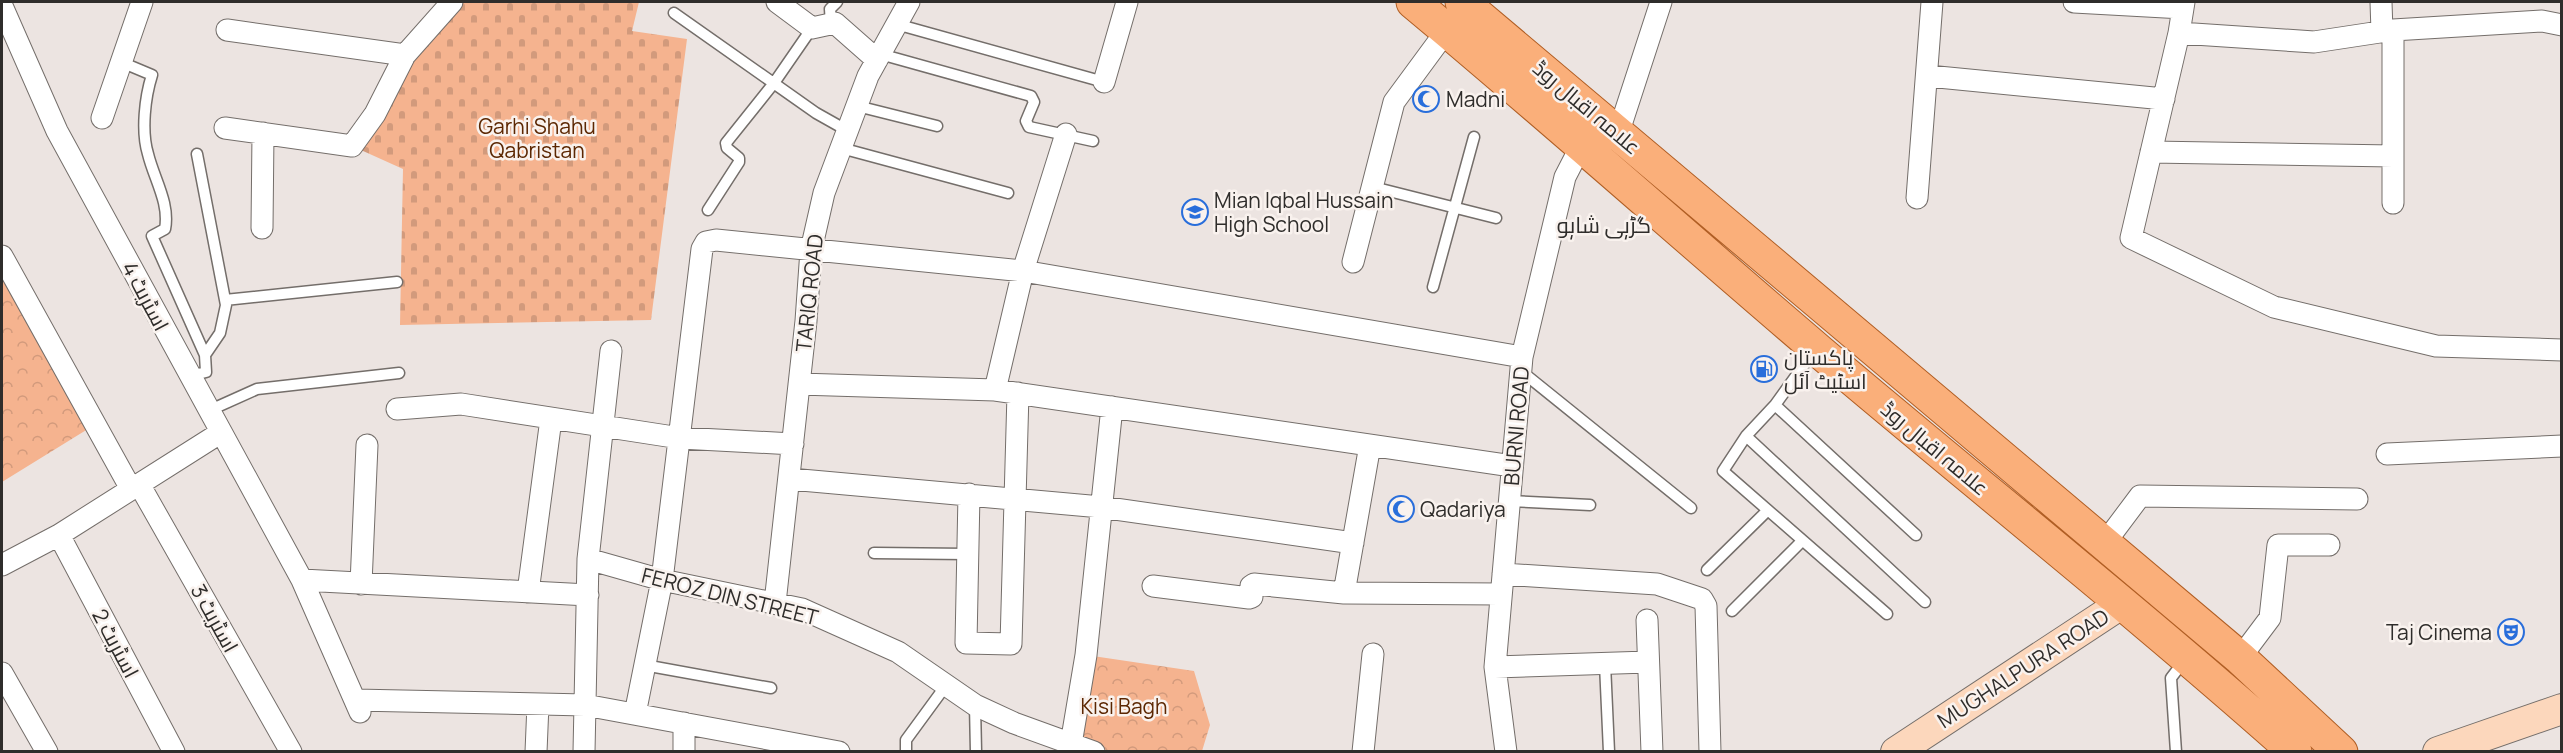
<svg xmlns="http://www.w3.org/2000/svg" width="2563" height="753" font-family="Manrope,Cairo,sans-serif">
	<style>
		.cemetery { fill: url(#cemetery-stones) }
		.park { fill: url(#park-crowns) }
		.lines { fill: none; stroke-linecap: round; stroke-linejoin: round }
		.lane-casing { stroke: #746e6a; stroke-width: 13 }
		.street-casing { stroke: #746e6a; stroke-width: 23 }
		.secondary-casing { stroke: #746e6a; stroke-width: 32 }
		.primary-casing { stroke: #b05e24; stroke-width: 35 }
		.lane { stroke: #fff; stroke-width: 10 }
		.street { stroke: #fff; stroke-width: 21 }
		.secondary { stroke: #fcd7bc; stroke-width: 30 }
		.primary { stroke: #faaf7a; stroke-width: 33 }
		.labels { text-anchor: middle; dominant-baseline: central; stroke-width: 5; stroke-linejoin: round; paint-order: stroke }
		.poi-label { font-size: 21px; fill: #2f2d2b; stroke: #f9f2ee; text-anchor: start }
		.street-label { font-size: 21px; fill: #2f2d2b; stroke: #f9f2ee }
		.park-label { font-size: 21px; fill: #5c2702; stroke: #f9f2ee }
		.neighbourhood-label { font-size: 22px; fill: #2f2d2b; stroke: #f9f2ee }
	</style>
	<defs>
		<pattern id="cemetery-stones" width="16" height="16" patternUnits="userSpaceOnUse" patternTransform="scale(1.5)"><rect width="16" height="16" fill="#f5b38f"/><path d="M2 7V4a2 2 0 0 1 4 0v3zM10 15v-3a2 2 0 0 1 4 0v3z" fill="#d29a7c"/></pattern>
		<pattern id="park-crowns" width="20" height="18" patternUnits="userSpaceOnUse" patternTransform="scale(1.5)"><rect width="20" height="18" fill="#f5b38f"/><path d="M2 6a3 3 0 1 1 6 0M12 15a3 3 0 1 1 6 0" fill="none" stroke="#d29a7c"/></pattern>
	</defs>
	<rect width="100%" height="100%" fill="#ece4e1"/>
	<path class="cemetery" d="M452 2H639L632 31 687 39 651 320 400 325 403 169 352 146Z"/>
	<path class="park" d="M2 265 96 424 2 482Z
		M1086 655 1194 671 1210 725 1202 751 1100 752 1071 744Z"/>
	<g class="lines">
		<defs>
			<path id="lane" d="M674 13 816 113 848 131
				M831 24 830 9 837 2
				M896 24 1104 82
				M880 54 1031 96 1034 102 1026 121 1029 127 1093 141
				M121 62 152 75C145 97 141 131 148 154 154 179 170 203 165 229L152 236 205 355 206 372 190 376
				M857 106 937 126
				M841 148 1008 193
				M197 154 226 305 220 333 205 355
				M1373 187 1496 218
				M708 210 739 162V158L727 148 726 143 774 83 812 28
				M1433 287 1474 137
				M225 300 397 282
				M1814 351 1775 405 1746 436 1723 471 1887 614
				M1521 371 1691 508
				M1775 405 1916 535
				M208 411 257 389 399 373
				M1746 436 1925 602
				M1509 501 1590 505
				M874 553 968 554
				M1707 570 1767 511
				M1732 611 1802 541
				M1605 664 1609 752
				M644 665 771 688
				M975 705 976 752
				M906 752V740L947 684
				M2176 752 2171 678 2184 661"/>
			<path id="street" d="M777 2 812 28 835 23 877 60
				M2074 2 2183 8
				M2184 2 2179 33 2131 238 2274 307 2436 346 2562 350
				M2381 2 2382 32
				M2 6 57 131 302 580 360 712
				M227 30 405 55
				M2179 33 2314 42 2393 30 2542 21 2562 25
				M1928 76 2164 99
				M1104 82 1127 2
				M102 118 142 2
				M225 128 352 146 375 114 405 55 452 2
				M1618 134 1661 2
				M2151 152 2393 156
				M1917 198 1932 2
				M2393 203V30
				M262 228 263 133
				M2 256 131 489
				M1353 262 1394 102 1447 30
				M799 384 995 390 1512 466
				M995 390 1023 271 1066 134
				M397 409 461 404 680 438 793 444
				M2387 454 2562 446
				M790 479 1101 507 1353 543
				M139 484 291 752
				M969 494 966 643 1011 644 1018 393
				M59 535 174 752
				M2104 544 2140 496 2357 499
				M588 559 662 580 802 609 898 652 975 705 1014 723 1094 752
				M2 565 59 535 220 433
				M1503 574 1657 584 1702 599 1706 606 1710 752
				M302 580 588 595
				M361 584 367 445
				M1153 586 1249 598 1252 597 1251 586 1254 584 1344 593 1501 594
				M528 592 551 419
				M1344 593 1370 445
				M775 603 806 321 811 250 824 193 868 76 909 2
				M1647 620 1652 752
				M2240 658 2270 618 2278 545H2329
				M1495 667 1648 662
				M2 673 47 752
				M355 700 585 705 839 752
				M635 714 662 580 702 249 706 242 716 240 1023 271 1522 357
				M1071 744 1086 655 1112 407
				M536 752 538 704
				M584 752 588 559 611 351
				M684 752V723
				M1363 752 1373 654
				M1506 752 1495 667 1522 357 1565 177 1582 144"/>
			<path id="secondary" d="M1896 752 2121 604
				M2438 752 2562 709"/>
			<path id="primary" d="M1413 2C1550 116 1683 235 1819 351 1977 485 2140 614 2295 752
				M1462 2 2240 658 2341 752"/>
		</defs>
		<use href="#lane" class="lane-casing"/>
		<use href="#street" class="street-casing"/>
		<use href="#secondary" class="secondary-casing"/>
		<use href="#primary" class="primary-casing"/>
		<use href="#lane" class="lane"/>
		<use href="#street" class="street"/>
		<use href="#secondary" class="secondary"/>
		<use href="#primary" class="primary"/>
	</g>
	<defs>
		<symbol id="mosque-ring" viewBox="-11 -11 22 22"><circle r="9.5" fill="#f9f2ee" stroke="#296edb" stroke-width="1.5"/><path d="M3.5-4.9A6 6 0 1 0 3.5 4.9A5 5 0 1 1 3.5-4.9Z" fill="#296edb"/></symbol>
		<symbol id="school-ring" viewBox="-11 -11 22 22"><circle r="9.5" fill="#f9f2ee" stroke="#296edb" stroke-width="1.5"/><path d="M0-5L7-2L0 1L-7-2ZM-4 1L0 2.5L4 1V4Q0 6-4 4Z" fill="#296edb"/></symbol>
		<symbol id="fuel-ring" viewBox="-11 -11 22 22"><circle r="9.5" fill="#f9f2ee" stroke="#296edb" stroke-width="1.5"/><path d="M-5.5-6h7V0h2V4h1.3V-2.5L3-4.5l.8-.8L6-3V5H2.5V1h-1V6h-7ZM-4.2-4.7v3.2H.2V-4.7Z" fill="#296edb"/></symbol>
		<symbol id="theatre-ring" viewBox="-11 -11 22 22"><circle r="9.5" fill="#f9f2ee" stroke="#296edb" stroke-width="1.5"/><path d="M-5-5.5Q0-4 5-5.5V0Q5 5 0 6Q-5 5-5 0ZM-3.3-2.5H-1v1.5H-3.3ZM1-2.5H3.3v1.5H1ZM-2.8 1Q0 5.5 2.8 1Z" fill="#296edb"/></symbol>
	</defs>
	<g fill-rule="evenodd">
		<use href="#mosque-ring" x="1411" y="84" width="30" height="30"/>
		<use href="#school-ring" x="1180" y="197" width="30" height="30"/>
		<use href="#fuel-ring" x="1749" y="354" width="30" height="30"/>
		<use href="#mosque-ring" x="1386" y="494" width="30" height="30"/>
		<use href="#theatre-ring" x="2496" y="617" width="30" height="30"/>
	</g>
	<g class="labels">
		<g class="poi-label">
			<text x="1446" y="99">Madni</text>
			<text x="1214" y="200">Mian Iqbal Hussain<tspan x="1214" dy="24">High School</tspan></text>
			<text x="1784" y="357">پاکستان<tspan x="1784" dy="24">اسٹیٹ آئل</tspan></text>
			<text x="1420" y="509">Qadariya</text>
			<text x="2492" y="632" text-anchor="end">Taj Cinema</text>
		</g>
		<g class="street-label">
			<text transform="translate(1587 107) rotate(40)">علامہ اقبال روڈ</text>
			<text transform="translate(809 293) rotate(-84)">TARIQ ROAD</text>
			<text transform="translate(146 296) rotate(62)">اسٹریٹ 4</text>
			<text transform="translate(1516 426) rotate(-85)">BURNI ROAD</text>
			<text transform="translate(1935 448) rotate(40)">علامہ اقبال روڈ</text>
			<text transform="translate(730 596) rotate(14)">FEROZ DIN STREET</text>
			<text transform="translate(215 618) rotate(61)">اسٹریٹ 3</text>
			<text transform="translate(116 643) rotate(62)">اسٹریٹ 2</text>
			<text transform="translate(2023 668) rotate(-33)">MUGHALPURA ROAD</text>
		</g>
		<g class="park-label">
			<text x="537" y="126">Garhi Shahu<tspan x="537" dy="24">Qabristan</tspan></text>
			<text x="1124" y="706">Kisi Bagh</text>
		</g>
		<g class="neighbourhood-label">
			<text x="1604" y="225">گڑہی شاہو</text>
		</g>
	</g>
	<rect width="2563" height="753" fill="none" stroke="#2f2d2b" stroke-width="6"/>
</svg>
